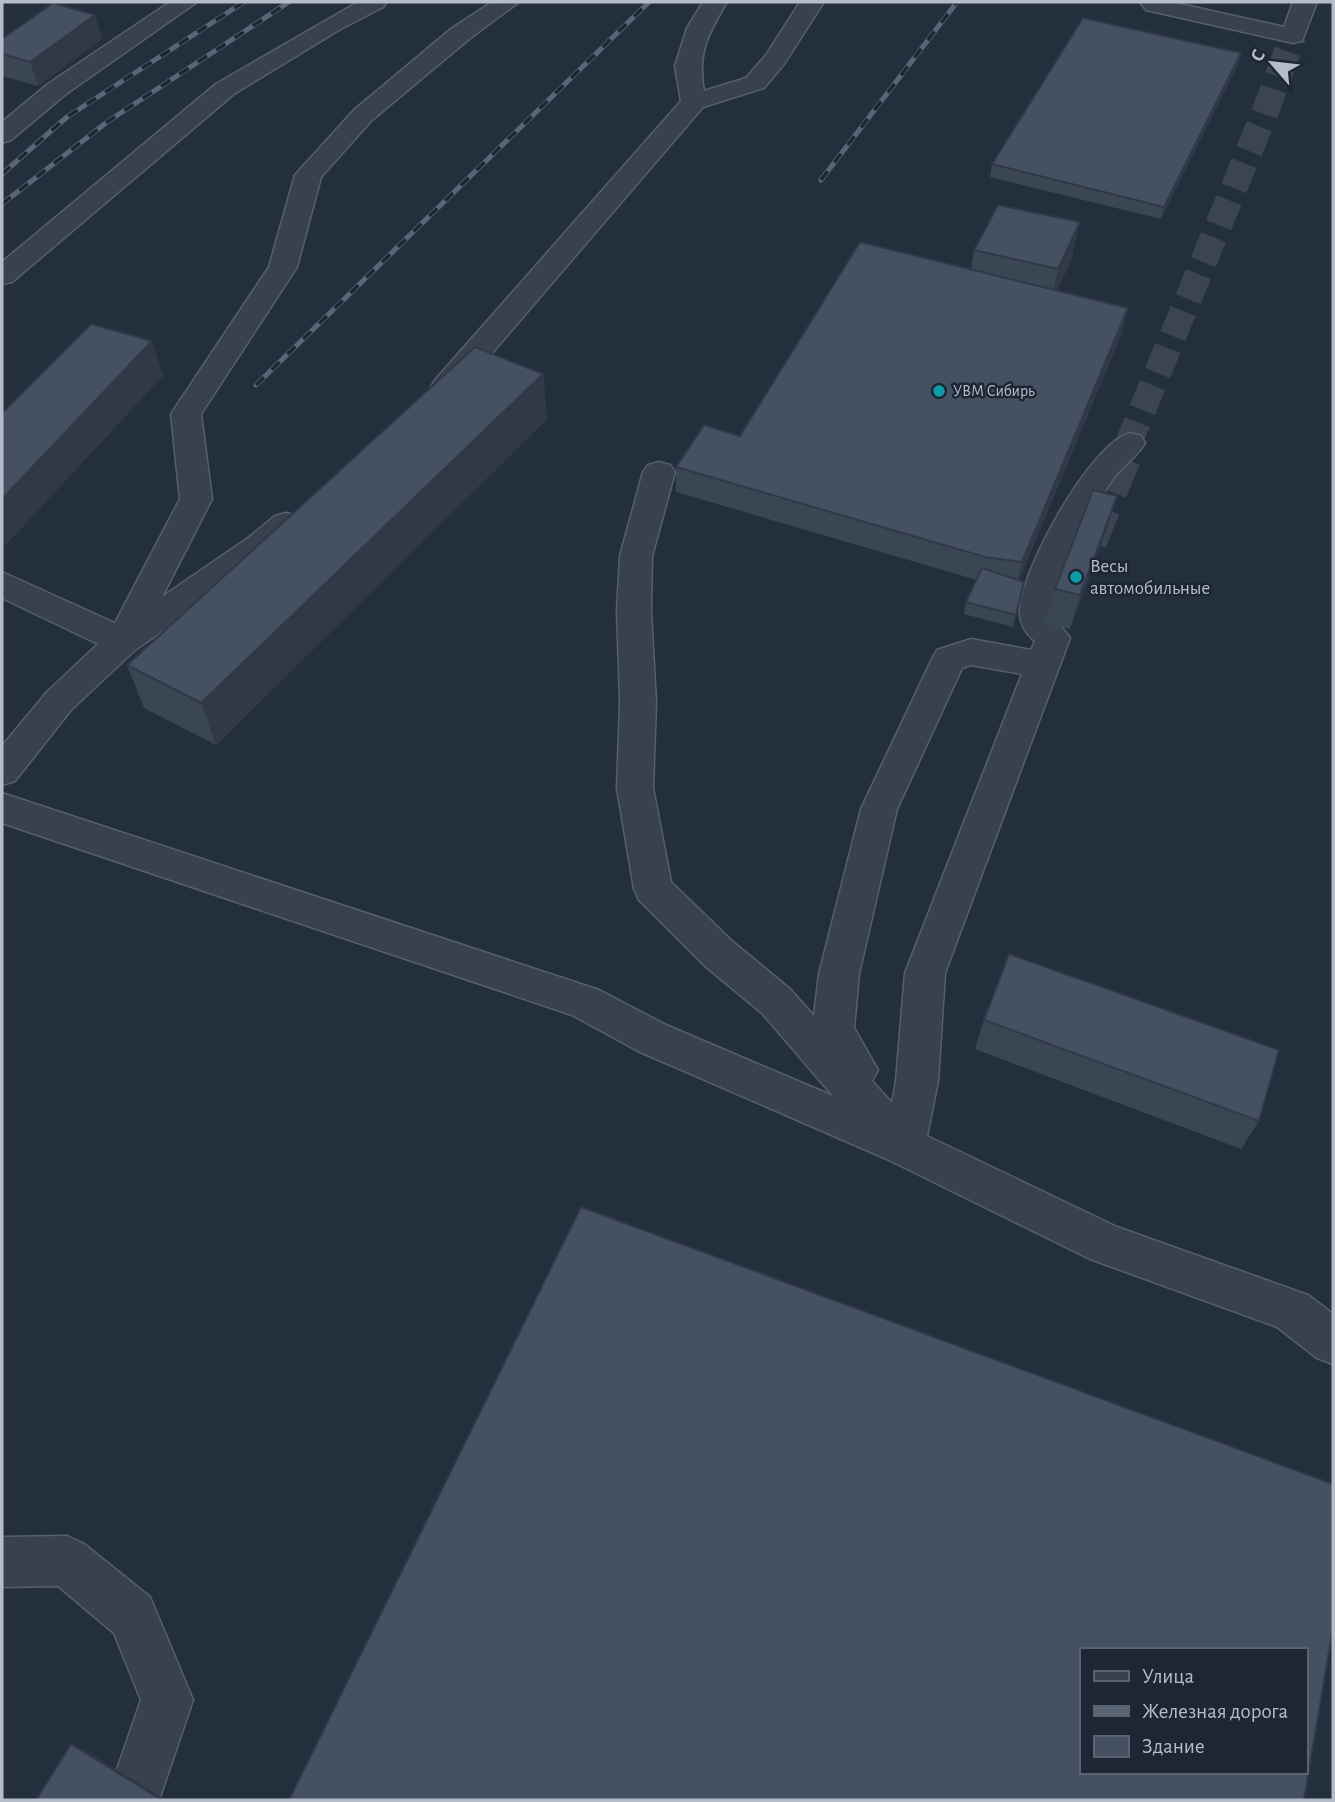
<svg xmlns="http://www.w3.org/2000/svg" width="1335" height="1802" font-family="'Alegreya Sans',sans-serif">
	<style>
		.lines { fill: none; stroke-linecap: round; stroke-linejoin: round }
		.minor-tunnel-far1 { stroke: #3a4453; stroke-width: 27; stroke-dasharray: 27 13; stroke-linecap: butt }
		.minor-tunnel { stroke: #3a4453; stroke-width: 36; stroke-dasharray: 36 18; stroke-linecap: butt }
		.minor-casing { stroke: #565f6c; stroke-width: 3 }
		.minor { fill: #38414e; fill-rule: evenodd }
		.rail-casing { stroke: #5a6575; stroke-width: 5 }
		.rail { stroke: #1d2633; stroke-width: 3.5; stroke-dasharray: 11; stroke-linecap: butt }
		.wall { fill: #3b4654 }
		.shaded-wall { fill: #303945 }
		.building { fill: #455162; stroke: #303945; stroke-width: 2; fill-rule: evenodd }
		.culture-dot { fill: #0f9aa8; stroke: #1d2633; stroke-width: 2.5 }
		.labels { text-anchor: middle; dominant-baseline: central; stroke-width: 5; stroke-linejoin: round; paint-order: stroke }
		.far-poi-label { font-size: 16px; fill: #b4bcc9; stroke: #1d2633; text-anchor: start }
		.poi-label { font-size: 19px; fill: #b4bcc9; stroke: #1d2633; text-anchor: start }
	</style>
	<rect width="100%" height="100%" fill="#242f3e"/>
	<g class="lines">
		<path class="minor-tunnel-far1" d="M1127 447 1264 115 1293 36"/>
		<path class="minor-tunnel" d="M1089 541 1128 445"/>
		<defs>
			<path id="minor" d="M170 2H197L66 94 11 140 2 143V122L48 84Z
				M358 2H387L383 7 339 30 234 94 12 282 2 284V262L216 84Z
				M492 2H519L469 39 372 120 321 177 297 267 201 414 212 499 162 597 248 538 275 516 286 513 297 516 302 524 297 532 272 554 135 650 71 710 15 781 2 785V746L47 692 98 644 2 598V572L115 623 180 499 171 414 269 267 295 175 354 110 451 29Z
				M703 2H727C708 34 697 53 704 91L746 78 766 55 800 2H824L784 64 764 88 703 107 457 394 446 397 435 394 431 387 435 380 681 101 675 66 687 28Z
				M1140 2H1171L1284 27 1293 2H1317L1302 41 1293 43 1146 10Z
				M1130 433 1141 436 1145 443C1137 457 1122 466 1113 479 1096 503 1046 589 1054 617 1056 624 1066 631 1070 638L945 973 938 1081 927 1136 1117 1227 1308 1295 1333 1314V1364L1317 1358 1277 1327 1090 1259 889 1160 638 1051 572 1015 2 823V793L599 990 666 1025 833 1096 762 1013 705 966 639 900 634 889 617 788 620 702 617 611 620 556 643 472 648 465 659 462 670 465 675 472 652 556 651 611 656 702 653 788 671 882 733 942 790 989 814 1016 819 974 861 809 932 659 937 650 971 639 1031 650 1035 641C1025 633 1018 621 1020 608 1023 567 1090 444 1130 433ZM971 665 1022 674 905 973 896 1081 892 1103 872 1081 878 1070 854 1028 859 974 897 809 962 668Z
				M67 1536 84 1544 150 1597 193 1700 159 1800H119L112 1784 141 1700 114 1633 58 1586 2 1587V1537Z"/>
		</defs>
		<use href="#minor" class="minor-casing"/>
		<use href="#minor" class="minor"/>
		<defs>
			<path id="rail" d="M2 174 67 117 244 2
				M821 180 957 2
				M2 204 107 122 289 2
				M256 385 649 2"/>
		</defs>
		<use href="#rail" class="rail-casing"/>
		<use href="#rail" class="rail"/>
	</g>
	<path class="wall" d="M95 15 102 39 38 86 2 76V39Z
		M1238 65 1161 219 990 177 992 164Z
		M974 250 1072 258 1057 291 1122 333 1019 580 1024 582 1013 627 964 614 966 602 977 580 676 492V467L740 436 971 270Z
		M543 374 547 419 216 745 144 708 127 665Z
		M1117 496 1106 531 1070 629 1045 624 1055 589Z
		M984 1020 1259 1121 1241 1149 975 1049Z"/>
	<path class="shaded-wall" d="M95 15 102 39 38 86 30 62Z
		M1241 53 1238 65 1161 219 1164 207Z
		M1080 222 1072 258 1051 304 1058 269Z
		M1128 308 1122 333 1016 586 1022 562Z
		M152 341 163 376 5 546 2 538V499Z
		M543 374 547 419 216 745 201 703Z
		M1117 496 1106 531 1070 629 1080 595Z
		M71 1744 93 1755 167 1800H162Z"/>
	<path class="building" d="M53 3 95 15 30 62 2 54V39Z
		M1083 18 1241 53 1164 207 992 164Z
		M998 205 1080 222 1058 269 974 250Z
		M860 242 1128 308 1022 562 985 557 676 467 704 425 740 436Z
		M91 324 152 341 2 499V413Z
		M475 347 543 374 201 703 127 665Z
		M1093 490 1117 496 1080 595 1055 589Z
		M982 568 1024 582 1016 615 966 602Z
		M1009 954 1279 1050 1259 1121 984 1020Z
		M581 1207 1333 1484V1628L1304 1800H289ZM1081 1650H1305V1772H1081Z
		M71 1744 162 1800H36Z"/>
	<g class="culture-dot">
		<circle cx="939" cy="391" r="7"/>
		<circle cx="1076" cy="577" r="7"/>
	</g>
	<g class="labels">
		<g class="far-poi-label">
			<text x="953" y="391">УВМ Сибирь</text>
		</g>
		<g class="poi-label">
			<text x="1090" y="566">Весы<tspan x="1090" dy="22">автомобильные</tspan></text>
		</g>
	</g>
	<rect width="1335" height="1802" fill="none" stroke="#b4bcc9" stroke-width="7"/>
	<rect x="1080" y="1648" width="228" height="126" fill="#1d2633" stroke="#59626f" stroke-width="2"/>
	<rect x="1094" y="1671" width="35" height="10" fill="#38414e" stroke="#59626f" stroke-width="2"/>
	<text x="1142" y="1683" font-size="21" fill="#b4bcc9">Улица</text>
	<rect x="1094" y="1706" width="35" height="10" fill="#5a6575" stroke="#59626f" stroke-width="2"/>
	<text x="1142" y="1718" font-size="21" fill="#b4bcc9">Железная дорога</text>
	<rect x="1094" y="1736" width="35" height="21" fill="#455162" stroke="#59626f" stroke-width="2"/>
	<text x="1142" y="1753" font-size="21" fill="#b4bcc9">Здание</text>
	<g transform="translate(1272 63) rotate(298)" stroke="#1d2633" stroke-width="5" paint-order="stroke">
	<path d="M0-5L12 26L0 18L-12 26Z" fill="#b4bcc9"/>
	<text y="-10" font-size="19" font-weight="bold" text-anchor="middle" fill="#b4bcc9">С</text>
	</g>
</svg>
